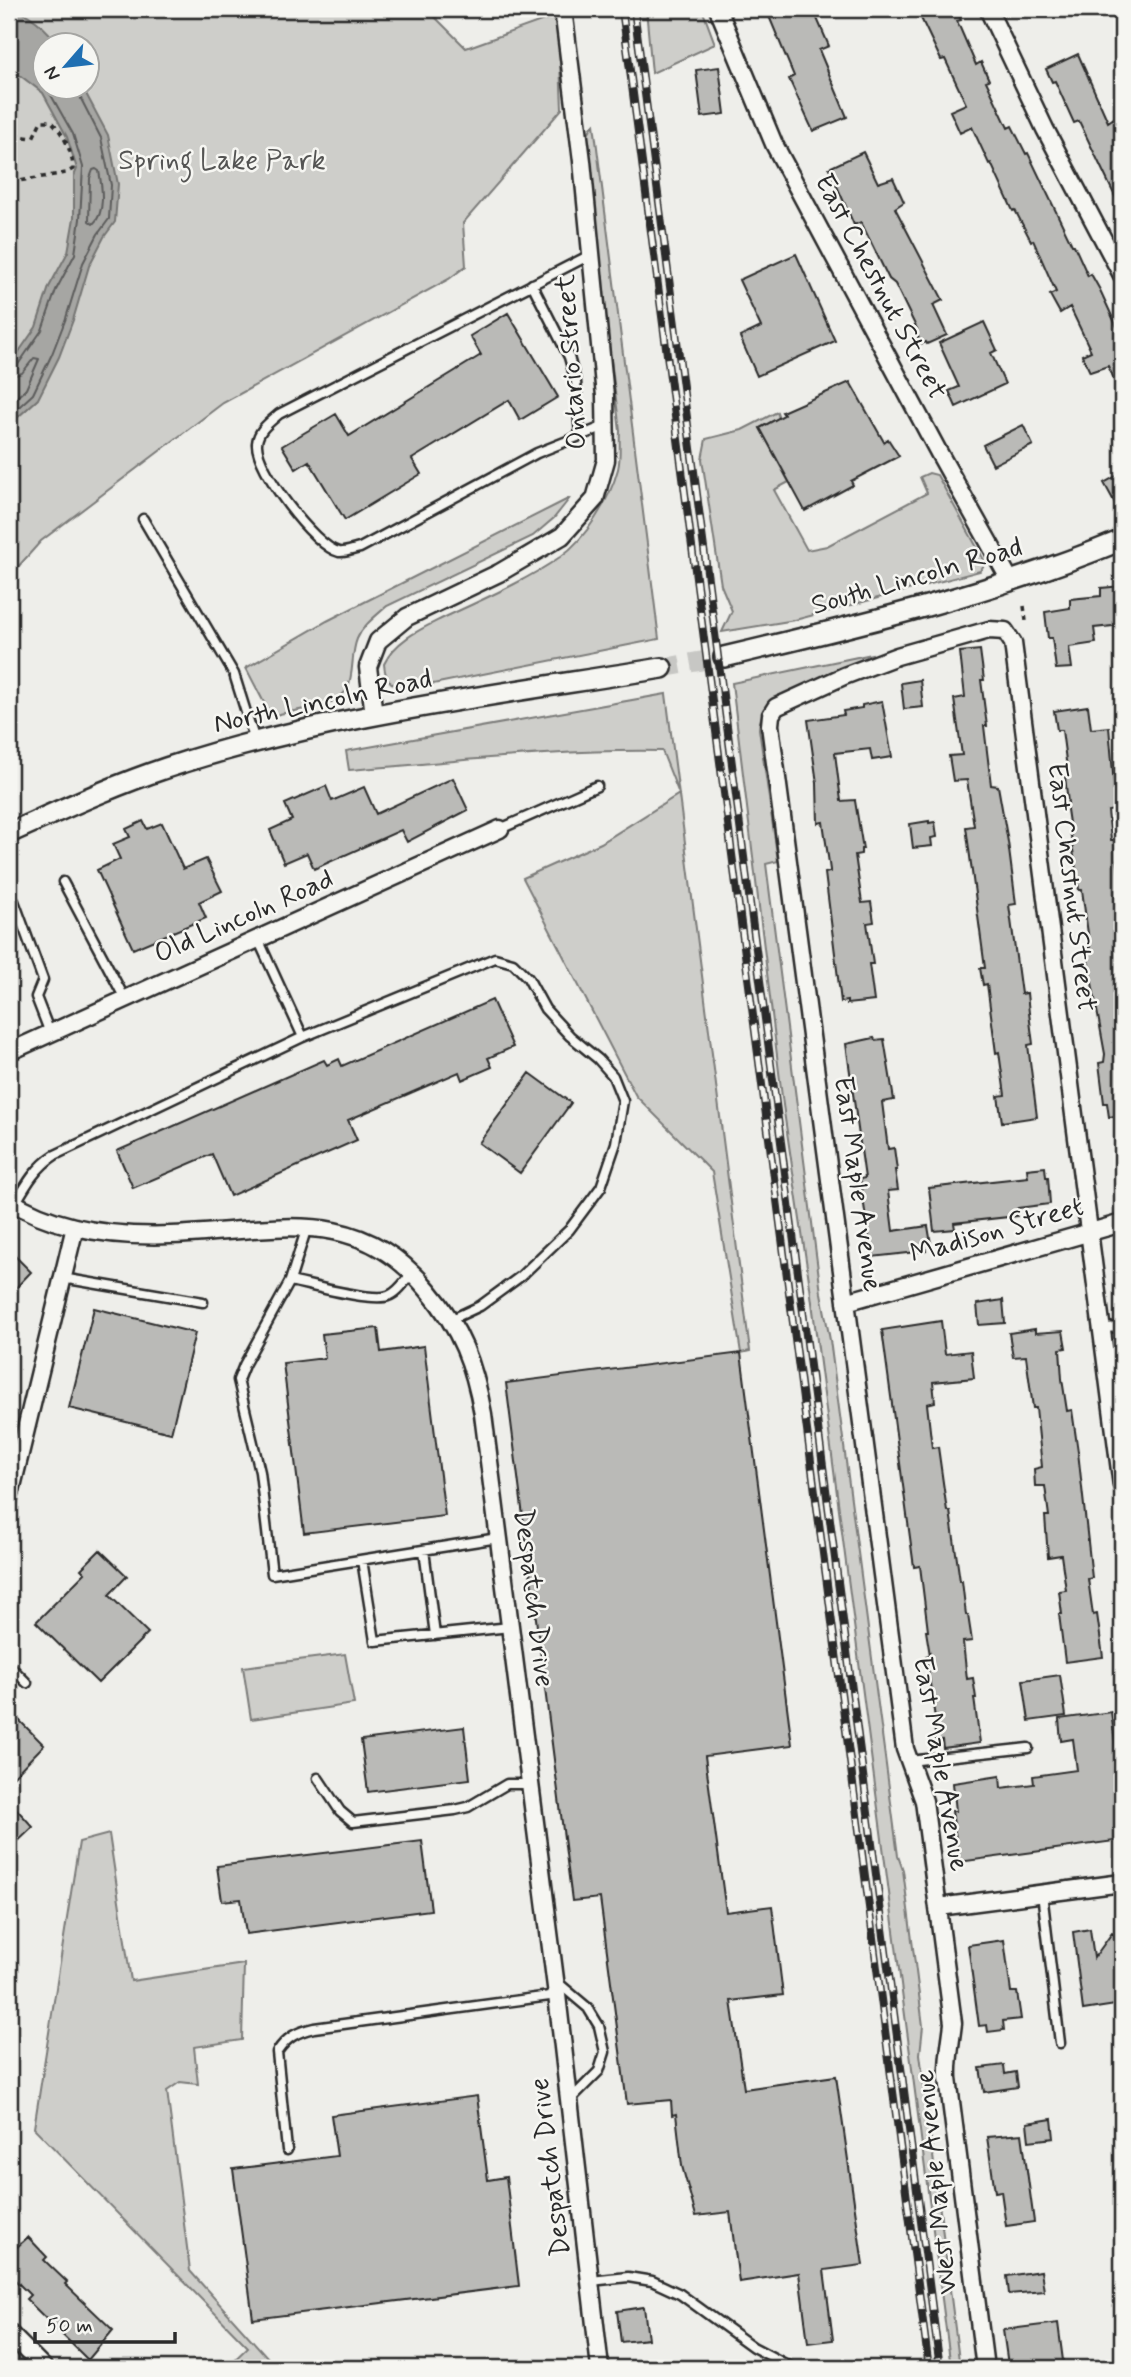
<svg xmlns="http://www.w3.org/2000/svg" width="1131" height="2377" font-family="Mynerve,sans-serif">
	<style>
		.green { fill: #cececa; stroke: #7c7c7a; stroke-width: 2; fill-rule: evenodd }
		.water { fill: #a6a6a3; stroke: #757573; stroke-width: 2 }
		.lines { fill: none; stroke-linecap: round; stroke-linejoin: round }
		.shore { stroke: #5c5c5b; stroke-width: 2 }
		.building { fill: #babab7; stroke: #2b2b2b; stroke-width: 2 }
		.tertiary-tunnel { stroke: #c7c7c4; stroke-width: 19; stroke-dasharray: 19 10; stroke-linecap: butt }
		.service-casing { stroke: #2b2b2b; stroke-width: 13 }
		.minor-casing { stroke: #2b2b2b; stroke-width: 21 }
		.tertiary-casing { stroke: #2b2b2b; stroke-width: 24 }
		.path { stroke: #2b2b2b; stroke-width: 3.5; stroke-dasharray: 5 5; stroke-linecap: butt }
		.service { stroke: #f6f6f2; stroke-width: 8 }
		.minor { stroke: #f6f6f2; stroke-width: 16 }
		.tertiary { stroke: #f6f6f2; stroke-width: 19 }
		.rail-casing { stroke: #2b2b2b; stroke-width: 8 }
		.rail { stroke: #f6f6f2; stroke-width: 5; stroke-dasharray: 16; stroke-linecap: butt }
		.labels { text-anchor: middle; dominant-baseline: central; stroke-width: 5; stroke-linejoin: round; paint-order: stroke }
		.park-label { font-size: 28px; fill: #545453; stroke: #f6f6f2 }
		.street-label { font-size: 28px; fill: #2b2b2b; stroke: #f6f6f2 }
	</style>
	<rect width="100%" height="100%" fill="#eeeeea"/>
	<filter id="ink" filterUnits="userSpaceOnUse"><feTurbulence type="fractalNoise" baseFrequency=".0143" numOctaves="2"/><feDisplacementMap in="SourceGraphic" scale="14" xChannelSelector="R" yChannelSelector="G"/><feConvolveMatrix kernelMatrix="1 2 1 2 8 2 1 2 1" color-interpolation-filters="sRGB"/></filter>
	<g filter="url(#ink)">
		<path class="green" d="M9 9H427L466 48 558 15 562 109 463 223 466 266 449 279 223 403 41 541 9 577V425L38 399 9 407ZM46 46H88V88H46Z
			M646 9H702L715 44 652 73Z
			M594 124 659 639 408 689C392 688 385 680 384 664 395 641 419 630 441 619 481 600 524 582 560 557 586 539 610 499 618 469 621 457 619 443 620 431L586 163C585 148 584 136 594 124Z
			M777 412 779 418 760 428 789 482 774 490 807 550 827 546 927 493 920 477 929 473 937 475 984 560V565L980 571 795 620 722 632 732 611 721 585 702 459 706 439 742 430Z
			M570 498 554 518 533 536 387 606C376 616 363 625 357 639 348 661 359 692 331 702 312 709 290 711 271 716L246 668 327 621Z
			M872 654 873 658 785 694C770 702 760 711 759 729L778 861 766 864 821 1293 830 1340 898 1856 903 1870 923 2026 920 2054 960 2368H951L810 1287 783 1105 732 683Z
			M666 694 750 1351 741 1353 712 1172 636 1096 523 878 601 843 679 794 662 751C557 749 454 762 349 770L346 751Z
			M345 1654 354 1704 251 1719 243 1667Z
			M109 1834 131 1981 244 1964 242 2040 194 2047 198 2084 180 2082 167 2091 190 2271 277 2368H226L248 2347 34 2128 79 1842Z"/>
		<path class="water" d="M9 9C27 9 49 31 58 45L46 46V88H83L108 135 118 184 115 222 104 237 89 266 73 320 59 357 38 399 9 425V366L36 327 49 287 68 252 74 218V176L77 169 67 137 43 93 9 67Z"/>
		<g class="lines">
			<path class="shore" d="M96 169 99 171C102 187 106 213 93 224L89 221 90 178 93 170Z
				M9 368 17 366 42 330 56 290 75 254 80 219 83 167 73 134 47 88
				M9 377 22 373 34 358 39 359 26 389 9 404
				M9 416 33 394 52 354 66 318 83 263 98 234 109 219 111 185 101 138 78 93V88"/>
		</g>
		<path class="building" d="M766 9H813L829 46 819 50 847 117 813 131 789 79 794 76Z
			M938 9H956L961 20 957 21 976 65 981 62 989 80 986 81 1008 128 1012 126 1026 154 1028 153 1072 245H1074L1088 276 1091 274 1100 290 1122 338V396L1108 366 1090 372 1082 355 1091 351 1070 307 1060 313 1050 295 1056 292 1033 240 1031 241 1015 210 1013 211 991 163 989 164 972 127 960 133 950 111 966 104 945 59 941 60 920 16Z
			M1078 54 1108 122 1114 118 1122 136V211L1079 121 1074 123 1055 81 1052 82 1046 69Z
			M719 67 725 114 702 117 696 70Z
			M863 152 878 183 893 178 904 202 895 208 943 300 933 305 947 335 927 344 926 342 921 344 915 330 917 329 895 284 889 279 861 222 854 225 829 168Z
			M796 254 835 341 757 376 740 337 761 327 739 280Z
			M508 313 558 397 520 420 509 400 412 459 421 474 345 520 309 461 296 469 282 446 336 414 349 436 481 355 470 336Z
			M984 322 997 350 991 353 1005 384 956 407 949 391 959 387 939 343Z
			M850 382 884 442 888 439 899 456 851 481 853 485 805 511 760 428 784 415 782 412Z
			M1023 425 1033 445 993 465 983 445Z
			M1122 473V516L1104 483Z
			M1122 586V625L1094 628 1096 643 1069 647 1072 668 1056 669 1052 638H1048L1045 612 1070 608V599L1101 596V588Z
			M980 650 984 680H981L987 726H984L991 785 998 786 1008 842 1016 904 1009 905 1021 994 1027 993 1029 1013 1033 1044 1028 1045 1037 1117 1002 1122 998 1096 1005 1095 999 1052 996 1053 987 984 983 985 980 968H985L966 827 974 826 967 780 953 781 949 756 962 755 954 699 965 697 960 652Z
			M920 680 923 707 904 709 901 683Z
			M882 701 892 757 872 760 870 749 835 753 841 801 855 800V801L863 849H861V854L855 855 862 903 871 902 874 922 867 923 873 964H869L874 1001 847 1004V1001L841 1002 825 873 830 872V870L823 822 818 823 817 783 808 720 844 715 843 711 862 708V705Z
			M1088 706 1091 729 1109 727 1115 796 1119 795 1121 809 1108 811 1111 840H1116L1117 844 1122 843V860H1117L1122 895 1116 896 1122 952V1115L1109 1117 1107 1103H1104L1099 1063 1104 1062 1105 1054 1088 961 1086 948H1090L1082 890H1079L1066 803H1068L1065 776H1068L1062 730H1057L1054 711Z
			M453 778 468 810 407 842 401 830 314 869 307 853 284 863 270 830 292 820 285 804 326 786 332 801 364 787 376 814Z
			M143 821 147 829 162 823 183 869 206 859 222 891 199 902 206 918 133 949 97 870 120 859 113 844 130 837 126 829Z
			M929 821V823L935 822 937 837 931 838 932 846 913 848 910 824Z
			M492 1000 513 1047 488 1058 492 1067 462 1080 459 1072 348 1120 357 1140 230 1196 212 1154 133 1188 117 1151 324 1060 327 1065 339 1059 342 1066Z
			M874 1038 875 1040 884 1039 894 1100 882 1102 888 1149 894 1148 897 1170H895L898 1190 888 1191 893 1231 928 1226 931 1244 925 1245 926 1251 872 1257 860 1179 865 1178 846 1044Z
			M530 1073 571 1103 520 1173 479 1143Z
			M1045 1167 1046 1177H1048L1050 1204 1018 1208 1016 1210 1017 1216 954 1223 955 1229 934 1231 929 1188 1028 1177 1027 1169Z
			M9 1250 31 1272 9 1295Z
			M1003 1300 1005 1323 979 1325 977 1304Z
			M94 1308 195 1333 171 1433 69 1408Z
			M941 1321 945 1354 971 1351 974 1378 933 1382 935 1402 927 1404 932 1448 938 1447 947 1511H950L960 1581H962L966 1615H968L972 1641 963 1642 967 1679 973 1678 976 1698H974L980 1743 943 1748 942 1740 936 1741 934 1725H936L926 1656 930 1655 926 1631H928L920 1566 914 1567 882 1330Z
			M378 1328 381 1352 424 1346 445 1516 304 1533 283 1363 325 1358 322 1334Z
			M1035 1329V1333L1063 1331 1066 1348 1060 1349 1062 1379 1067 1411 1072 1410 1078 1452 1092 1578 1088 1579 1093 1615 1097 1614 1103 1657 1065 1662 1059 1614H1062L1059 1591 1066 1590 1061 1555 1048 1557 1045 1516H1049L1045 1486H1035L1034 1469 1042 1467 1036 1408H1033L1026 1356 1013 1357 1009 1333Z
			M741 1353 792 1745 705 1756 726 1912 772 1906 783 1995 731 2001 744 2089 836 2076 863 2265 824 2270 833 2340 808 2343 799 2273 739 2282 730 2212 696 2216 682 2166 676 2114 672 2115 671 2100 627 2104 600 1898 572 1901 506 1383Z
			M100 1550 127 1576 109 1595 148 1633 98 1683 36 1622 85 1573 81 1569Z
			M1060 1675 1066 1716 1029 1721 1023 1680Z
			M9 1710 44 1745 9 1781Z
			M1111 1712 1118 1764 1122 1763V1840L959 1862 952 1811H956L953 1783 1000 1776 1001 1788 1034 1784 1033 1776 1077 1770 1073 1739 1061 1741 1059 1719Z
			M464 1727 470 1779 368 1792 361 1740Z
			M9 1801 33 1827 9 1850Z
			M422 1841 431 1910 246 1934 241 1899 222 1901 217 1866Z
			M1090 1929 1094 1958 1112 1933 1122 1941V2004L1083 2010 1073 1932Z
			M1004 1940 1011 1992H1017L1021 2019 1003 2021 1004 2030 988 2032 987 2025 979 2026 968 1945Z
			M1004 2065 1005 2074 1016 2072 1018 2087 984 2092 980 2068Z
			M477 2096 488 2180 506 2177 519 2286 253 2319 233 2169 337 2156 331 2115Z
			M1052 2119 1054 2138 1029 2141 1027 2123Z
			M1022 2134 1034 2222 1006 2226 1001 2191 995 2192 987 2137Z
			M28 2237 47 2257 44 2260 67 2282 65 2284 113 2330 88 2360 26 2299 30 2295 9 2274V2239L17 2247Z
			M1041 2271 1044 2291 1009 2294 1007 2276Z
			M644 2307 648 2339 621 2342 617 2311Z
			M1058 2323 1064 2368H1016V2364L1008 2365 1003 2330Z"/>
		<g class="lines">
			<path class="tertiary-tunnel" d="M662 668 724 657"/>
			<defs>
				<path id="service" d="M590 255 279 414C270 422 258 430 257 443 255 468 315 547 339 552 345 553 354 549 360 548L537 453 605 426
					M532 284 569 357 576 382 580 436
					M143 519 234 674 255 741
					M500 829 597 786
					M63 882 125 999
					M14 901 43 980 36 997 50 1033
					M303 1037 495 958 513 963 528 978 545 1009 570 1036 598 1059 613 1076 623 1101 616 1143 601 1187 569 1230 521 1276 480 1306 450 1320
					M15 1204C26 1185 36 1167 55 1155L303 1037 258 939
					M307 1227 290 1281C310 1285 371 1302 388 1296 398 1293 405 1281 412 1273
					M62 1278 203 1302
					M290 1281 244 1365 238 1380 260 1472 272 1574 498 1538
					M1102 1328 1122 1327
					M424 1550 435 1635
					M362 1560 375 1641 510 1627
					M9 1665 27 1683
					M909 1761 1028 1748
					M318 1778 340 1811 353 1822 455 1810 468 1807 507 1784H530
					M1042 1893 1060 2043
					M556 1981 588 2008 599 2026 605 2052 599 2071 570 2100
					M287 2150 277 2052C287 2037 297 2032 314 2028L557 1995
					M591 2281 628 2277 652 2281 680 2294 753 2347 793 2368"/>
				<path id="minor" d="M718 9 774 144 939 453 1011 582
					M988 9 1045 129 1122 275
					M374 715 368 667 378 641 407 617 499 573 562 536 595 499 606 460 605 396 582 161 563 9
					M9 1052 500 829
					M9 1200C65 1236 140 1239 204 1233 293 1226 364 1212 428 1290 461 1329 474 1364 483 1414L557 1995 600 2368
					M846 1302 1122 1223
					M9 1499 75 1227
					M939 1907 1122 1883
					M9 2333 44 2368
					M985 2368 948 2078C947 2059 951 2042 953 2023L924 1801 905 1749 770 725 771 715 776 707 844 676 897 656 989 630 1005 631 1013 643 1122 1486"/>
				<path id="tertiary" d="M724 657C859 625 994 593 1122 540
					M9 833C61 810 112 786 166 768 326 715 496 695 662 668"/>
			</defs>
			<use href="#service" class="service-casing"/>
			<use href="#minor" class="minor-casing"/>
			<use href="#tertiary" class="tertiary-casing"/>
			<path class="path" d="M9 114C14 133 12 136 33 138L41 121H51C63 132 73 153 73 169L66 173 19 181H9
				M9 263C19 272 11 274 10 284 9 292 13 293 9 301
				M1024 606 1026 621"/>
			<use href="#service" class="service"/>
			<use href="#minor" class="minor"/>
			<use href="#tertiary" class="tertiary"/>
			<defs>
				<path id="rail" d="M622 9 929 2368
					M634 9 940 2368"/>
			</defs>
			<use href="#rail" class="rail-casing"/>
			<use href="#rail" class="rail"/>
		</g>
	</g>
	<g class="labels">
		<g class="park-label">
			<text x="222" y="161">Spring Lake Park</text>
		</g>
		<g class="street-label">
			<text transform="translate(880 287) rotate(62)">East Chestnut Street</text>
			<text transform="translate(572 362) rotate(-94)">Ontario Street</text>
			<text transform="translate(917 577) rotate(-16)">South Lincoln Road</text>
			<text transform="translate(323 702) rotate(-12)">North Lincoln Road</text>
			<text transform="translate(1071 887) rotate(83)">East Chestnut Street</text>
			<text transform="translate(244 917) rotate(-24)">Old Lincoln Road</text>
			<text transform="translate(857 1184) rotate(82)">East Maple Avenue</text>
			<text transform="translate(997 1231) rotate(-16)">Madison Street</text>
			<text transform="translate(533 1598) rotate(83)">Despatch Drive</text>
			<text transform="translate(940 1764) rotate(80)">East Maple Avenue</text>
			<text transform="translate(551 2167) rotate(-97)">Despatch Drive</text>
			<text transform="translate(937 2182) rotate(-96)">West Maple Avenue</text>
		</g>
	</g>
	<rect width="1131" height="2377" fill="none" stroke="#f6f6f2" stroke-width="35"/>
	<rect x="18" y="18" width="1096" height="2342" fill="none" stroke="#2b2b2b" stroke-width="2.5" filter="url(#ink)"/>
	<g transform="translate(66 66) rotate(242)"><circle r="33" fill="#f6f6f2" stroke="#a5a5a2" stroke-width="2"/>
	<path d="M0-5L12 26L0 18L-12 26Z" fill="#1f6fb2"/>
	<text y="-10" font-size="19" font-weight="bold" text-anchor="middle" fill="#2b2b2b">N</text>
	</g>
	<path d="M35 2332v10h140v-10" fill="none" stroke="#2b2b2b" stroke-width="3.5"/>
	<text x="46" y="2332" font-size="21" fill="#2b2b2b" stroke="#f6f6f2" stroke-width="5" paint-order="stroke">50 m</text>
</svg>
